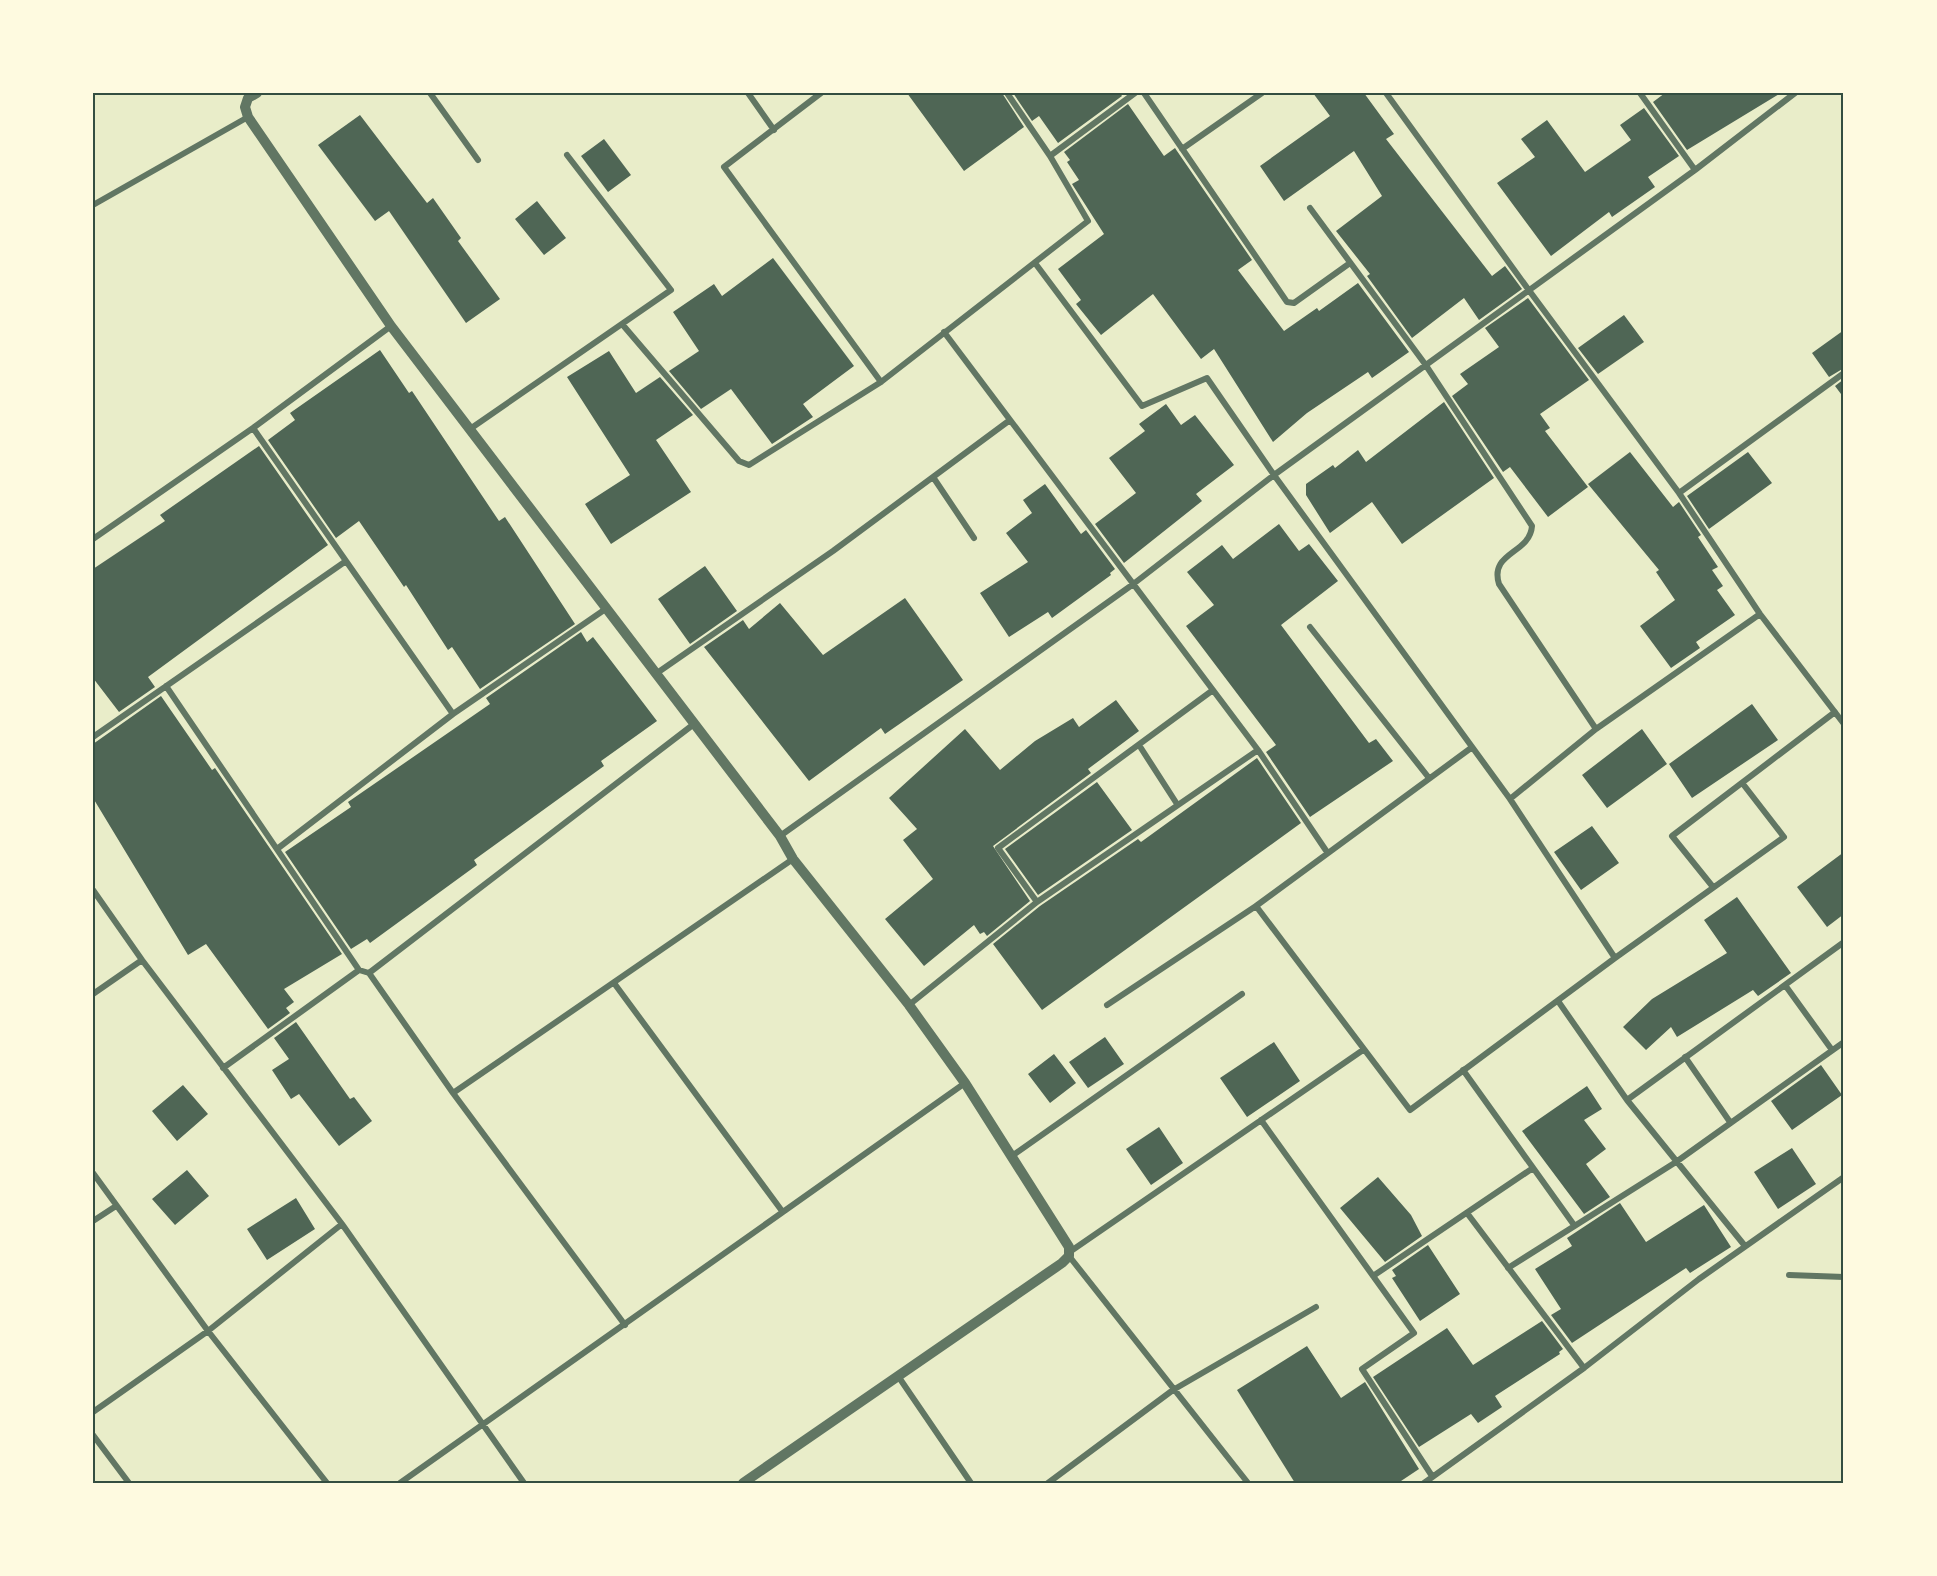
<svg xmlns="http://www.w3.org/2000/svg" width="1937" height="1576" font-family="Lora,serif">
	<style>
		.building { fill: #4f6655 }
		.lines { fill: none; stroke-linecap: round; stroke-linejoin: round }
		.minor { stroke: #617663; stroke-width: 6 }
		.tertiary { stroke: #617663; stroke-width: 10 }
		.neatline { fill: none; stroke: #344e41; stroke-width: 2 }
	</style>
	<rect width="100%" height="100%" fill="#e9edc9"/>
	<path class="building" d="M907 93H1002L1024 127 964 171Z
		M1013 93H1120L1122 96 1058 143 1039 116 1032 121Z
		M1313 93H1364L1394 134 1386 139 1492 276 1505 266 1522 289 1479 320 1464 298 1412 338 1367 276 1370 274 1336 231 1382 196 1354 151 1284 201 1260 166 1330 116Z
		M1665 93H1781L1687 150 1653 102Z
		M1128 104 1164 156 1175 148 1177 151 1252 260 1238 270 1284 331 1317 308 1319 311 1358 283 1409 352 1372 378 1368 372 1307 413 1273 442 1214 349 1201 359 1153 294 1101 335 1076 304 1081 300 1058 269 1104 234 1072 184 1079 180 1067 162 1070 160 1064 152Z
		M1644 108 1679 156 1648 177 1655 187 1612 217 1609 212 1551 256 1497 183 1535 157 1521 139 1547 120 1585 172 1631 140 1620 125Z
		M360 115 427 203 433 198 461 238 458 241 500 299 466 323 389 211 375 221 318 145Z
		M604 139 631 175 608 192 581 156Z
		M537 201 566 238 544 255 515 219Z
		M773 258 854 366 803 404 813 417 772 444 731 389 701 409 669 371 699 351 673 312 714 284 722 296Z
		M1528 298 1589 380 1540 414 1550 428 1545 431 1588 487 1548 517 1510 467 1503 472 1452 396 1468 384 1460 374 1499 347 1485 328Z
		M1624 315 1644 342 1598 374 1578 348Z
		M1844 330V368L1829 377 1812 353Z
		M380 350 409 393 412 391 499 521 505 517 575 624 480 689 452 647 448 650 406 585 404 587 359 521 336 538 268 440 295 420 290 413Z
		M609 351 636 393 660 377 693 415 656 440 691 492 611 544 585 504 630 475 567 377Z
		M1844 379V398L1835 386Z
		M1444 402 1494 478 1402 544 1372 502 1330 533 1306 495V484L1333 465 1335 468 1358 450 1366 462Z
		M1166 404 1181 425 1195 415 1234 465 1196 494 1202 501 1124 563 1095 524 1136 493 1109 458 1145 431 1139 424Z
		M259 446 328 545 148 677 155 687 119 712 93 678V569L165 521 160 515Z
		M1630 452 1673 507 1679 502 1701 535 1698 537 1718 567 1712 570 1723 586 1717 590 1735 615 1696 642 1700 648 1671 668 1640 626 1675 600 1656 572 1659 570 1588 484Z
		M1748 452 1772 483 1709 529 1687 496Z
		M1045 484 1081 534 1086 530 1115 569 1110 573 1111 575 1052 618 1048 612 1009 637 980 593 1028 562 1006 533 1032 513 1023 500Z
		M1279 524 1299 551 1309 544 1338 581 1281 625 1369 743 1376 739 1393 761 1310 817 1266 752 1276 745 1186 626 1214 605 1187 572 1222 545 1233 559Z
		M705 566 737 611 690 644 658 599Z
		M905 598 963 680 885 734 881 728 809 781 704 647 743 620 749 629 780 603 823 655Z
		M581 632 587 642 593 637 657 721 601 761 604 766 474 860 477 865 370 943 367 939 351 949 285 852 351 807 348 802 490 704 486 698Z
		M161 696 212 770 215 768 342 954 284 989 294 1002 286 1008 290 1013 268 1029 206 944 188 955 93 798V744Z
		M1116 700 1139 731 1088 769 1091 773 993 846 1030 901 987 936 984 932 980 934 974 925 924 966 885 919 933 879 903 840 917 829 889 798 965 729 1000 770 1035 741 1073 718 1079 727Z
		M1752 704 1778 740 1692 798 1669 764Z
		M1642 729 1667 764 1607 808 1582 775Z
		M1257 758 1301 823 1042 1010 993 944 1040 906 1138 839 1141 842Z
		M1097 782 1132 830 1038 895 1005 849Z
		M1592 826 1619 863 1581 890 1554 852Z
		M1844 852V914L1827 927 1797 887Z
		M1737 897 1791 973 1758 996 1753 990 1677 1037 1671 1027 1646 1050 1623 1027 1652 999 1727 953 1704 920Z
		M296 1022 350 1099 354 1097 372 1121 339 1146 299 1094 291 1099 272 1070 289 1059 274 1038Z
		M1105 1037 1124 1064 1088 1088 1069 1062Z
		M1274 1042 1300 1081 1247 1117 1220 1078Z
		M1054 1054 1076 1083 1050 1103 1028 1074Z
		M1821 1065 1842 1095 1792 1130 1771 1101Z
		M183 1085 208 1114 177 1141 152 1111Z
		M1587 1086 1602 1109 1584 1120 1606 1149 1586 1164 1610 1197 1584 1214 1522 1131Z
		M1159 1127 1183 1163 1151 1185 1126 1149Z
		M1792 1148 1816 1184 1778 1209 1754 1172Z
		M187 1170 209 1196 175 1225 152 1199Z
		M1378 1177 1411 1215 1422 1236 1385 1262 1340 1208Z
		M296 1198 315 1229 267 1260 247 1229Z
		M1620 1203 1646 1242 1704 1205 1731 1247 1690 1273 1686 1268 1572 1343 1551 1315 1561 1309 1535 1269 1572 1246 1567 1238Z
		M1428 1245 1460 1294 1420 1321 1392 1278 1396 1276 1392 1270Z
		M1542 1321 1563 1349 1559 1352 1560 1354 1495 1396 1502 1407 1478 1423 1471 1414 1419 1447 1373 1377 1447 1328 1473 1365Z
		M1307 1346 1341 1398 1365 1382 1419 1469 1398 1483H1295L1237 1390Z"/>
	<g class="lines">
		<path class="minor" d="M430 93 478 160
			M748 93 774 130
			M821 93 724 167 881 382
			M1144 93 1287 302 1294 303 1350 263
			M1386 93 1528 289 1679 493 1760 614 1844 724
			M1640 93 1695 170
			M1182 149 1262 93
			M1050 156 1135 93
			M93 205 248 117
			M1310 208 1425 364 1532 526C1530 554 1489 552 1499 584L1596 729
			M1035 263 1142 406 1207 378 1274 475 1510 799 1615 958
			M622 324 739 461 749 465 881 382 1088 221 1050 156 1007 93
			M944 332 1258 750 1327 852
			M253 428 453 714
			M470 429 671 290 567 155
			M933 477 974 538
			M1679 493 1844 373
			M93 539 253 428 391 326
			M1310 627 1429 778
			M657 673 833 551 1010 420
			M166 686 359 970 369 973 453 1093 625 1325
			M93 737 346 561
			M1139 745 1177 804
			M1510 799 1596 729 1760 614
			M780 836 1132 585 1274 475 1695 170 1795 93
			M277 849 453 714 607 608
			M1713 887 1672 836 1835 712
			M93 890 142 960 342 1224 524 1483
			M1037 902 998 848 1213 690
			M1256 906 1410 1110 1615 958 1784 837 1743 784
			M369 973 694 724
			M614 983 782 1211
			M1785 985 1832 1050
			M93 994 142 960
			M1558 1001 1627 1100 1745 1246
			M909 1005 1037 902 1258 750
			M1107 1005 1256 906 1471 748
			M1685 1057 1730 1122
			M223 1068 359 970
			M1463 1070 1574 1225
			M453 1093 793 859
			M1627 1100 1844 942
			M1261 1120 1414 1333 1362 1369 1432 1476
			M1012 1156 1242 994
			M93 1173 208 1331 327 1483
			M1467 1213 1584 1368
			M93 1221 116 1206
			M1071 1251 1363 1050
			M1069 1256 1248 1483
			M1508 1268 1676 1162 1844 1042
			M1789 1275 1844 1277
			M1373 1276 1533 1168
			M898 1376 971 1483
			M93 1412 208 1331 342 1224
			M93 1435 129 1483
			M400 1483 965 1083
			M1048 1483 1173 1390 1316 1307
			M1424 1483 1584 1368 1699 1279 1844 1177"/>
		<path class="tertiary" d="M257 93 248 98 245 107 248 117 391 326 780 836 793 859 909 1005 965 1083 1069 1247V1256L1062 1263 743 1483"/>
	</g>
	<rect width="1937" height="1576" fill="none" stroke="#fefae0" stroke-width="189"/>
	<rect x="94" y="94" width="1748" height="1388" class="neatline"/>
</svg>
